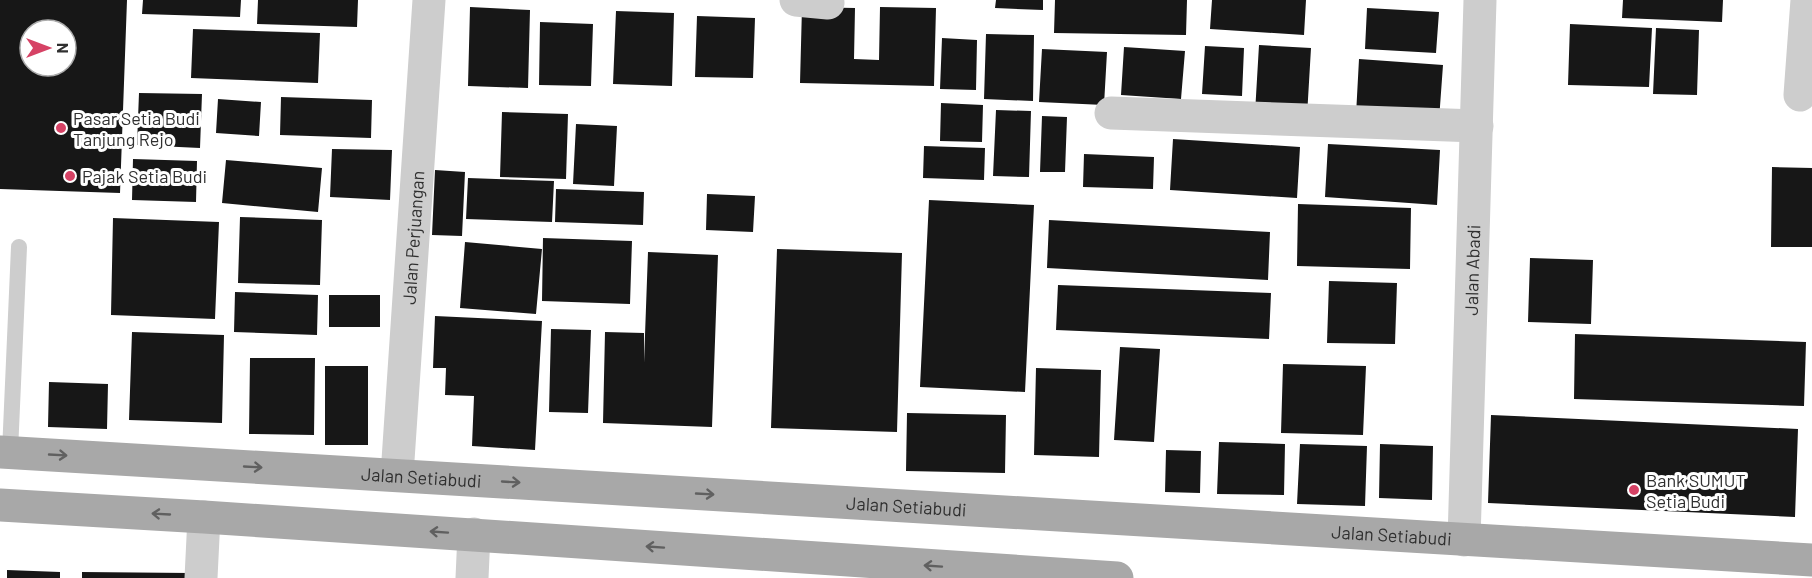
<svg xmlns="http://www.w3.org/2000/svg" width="1812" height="578" font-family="Barlow,sans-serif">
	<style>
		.building { fill: #171717; fill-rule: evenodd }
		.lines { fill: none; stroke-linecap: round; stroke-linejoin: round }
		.service { stroke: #cdcdcd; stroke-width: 16 }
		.minor { stroke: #cdcdcd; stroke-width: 33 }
		.tertiary { stroke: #cdcdcd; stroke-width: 33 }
		.primary { stroke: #a8a8a8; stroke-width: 33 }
		.oneway { stroke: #606060 }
		.poi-dot { fill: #d64265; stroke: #fff; stroke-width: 2 }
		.labels { text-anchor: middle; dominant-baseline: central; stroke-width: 6; stroke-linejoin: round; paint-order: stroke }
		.poi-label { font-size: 18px; fill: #303030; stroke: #fff; text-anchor: start }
		.street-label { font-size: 18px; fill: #303030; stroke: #fff }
	</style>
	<rect width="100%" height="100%" fill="#fff"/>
	<path class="building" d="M0 0H127L120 193 0 189ZM30 30H66V66H30Z
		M143 0H241L240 17 142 14Z
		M258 0H358L357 27 257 24Z
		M996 0H1043V10L995 8Z
		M1055 0H1187L1186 35 1054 33Z
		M1212 0H1306L1304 35 1210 29Z
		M1623 0H1723L1722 22 1622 18Z
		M470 7 530 10 528 88 468 86Z
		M802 7 855 8 854 59 879 60 880 7 936 8 934 86 800 83Z
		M1367 8 1439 12 1436 53 1365 49Z
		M616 11 674 13 672 86 613 84Z
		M697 16 755 18 753 78 695 77Z
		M540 22 593 24 591 86 539 85Z
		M1570 24 1652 28 1649 87 1568 85Z
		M1656 28 1699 30 1697 95 1653 94Z
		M193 29 320 33 318 83 191 78Z
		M986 34 1034 35 1033 101 984 99Z
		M942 38 977 40 976 90 940 89Z
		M1259 45 1311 48 1307 116 1255 113Z
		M1205 46 1244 48 1242 96 1202 94Z
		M1124 47 1185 51 1181 99 1121 95Z
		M1042 49 1107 52 1104 105 1039 102Z
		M1359 59 1443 65 1439 120 1356 115Z
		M139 93 202 94 200 148 137 145Z
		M281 97 372 100 371 138 280 135Z
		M218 99 261 102 259 136 216 133Z
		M941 103 983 105 982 142 940 141Z
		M996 110 1031 111 1029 177 993 176Z
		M502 112 568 114 566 179 500 177Z
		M1042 116 1067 117 1065 172H1040Z
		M576 124 617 126 614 186 573 184Z
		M1173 139 1300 147 1297 198 1170 190Z
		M1328 144 1440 150 1437 205 1325 197Z
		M924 146 985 148 984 180 923 178Z
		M332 149 392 150 390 200 330 197Z
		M1084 154 1154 157 1153 189 1083 187Z
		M133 159 197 161 196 202 132 200Z
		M226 160 322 168 318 212 222 203Z
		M1772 167 1812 168V247H1771Z
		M435 170 465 172 462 236 432 235Z
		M468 178 554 181 552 222 466 219Z
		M556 189 644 192 643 225 555 222Z
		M707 194 755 196 753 232 706 230Z
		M929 200 1034 205 1025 392 920 387Z
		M1298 204 1411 208 1410 269 1297 266Z
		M240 217 322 220 320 285 238 283Z
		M113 218 219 222 215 319 111 315Z
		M1049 220 1270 232 1268 280 1047 268Z
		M543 238 632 241 630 304 542 301Z
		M465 242 542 249 536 314 460 308Z
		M777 249 902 253 897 432 771 428Z
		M648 252 718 255 712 427 603 423 605 332 644 333V363Z
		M1530 258 1593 260 1591 324 1528 322Z
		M1329 281 1397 283 1395 344 1327 343Z
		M1058 285 1271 293 1269 339 1056 330Z
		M235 292 318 295 317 335 234 332Z
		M329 295H380V327H329Z
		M435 316 542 321 535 450 472 446 474 396 445 395 446 368H433Z
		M551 329 591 330 588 413 549 412Z
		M132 332 224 335 222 423 129 420Z
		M1575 334 1806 342 1804 406 1574 399Z
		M1120 347 1160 349 1154 442 1114 440Z
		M250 358H315L314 435 249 434Z
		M1283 364 1366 366 1363 435 1281 433Z
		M325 366H368V445H325Z
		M1036 368 1101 370 1099 457 1034 455Z
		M49 382 108 384 107 429 48 427Z
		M907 413 1006 415 1005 473 906 471Z
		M1491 415 1798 429 1795 517 1488 503Z
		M1219 442 1285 444 1284 495 1217 494Z
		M1300 444 1367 446 1365 506 1297 504Z
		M1380 444 1433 446 1432 500 1379 498Z
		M1166 450 1201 451 1200 493 1165 492Z
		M7 570 60 572V578H7Z
		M82 572 190 573V578H82Z"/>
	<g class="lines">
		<path class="service" d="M10 452 19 247"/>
		<g class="minor">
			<path d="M796 0 828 3"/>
			<path d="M1800 95 1807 0"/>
			<path d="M1111 113 1477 126"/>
			<path id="s1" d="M397 475 429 0"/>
			<path d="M201 578 204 517"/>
			<path d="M472 578 474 534"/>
		</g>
		<path class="tertiary" id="s2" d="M1464 540 1480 0"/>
		<g class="primary">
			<path id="s3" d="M0 452 1812 560"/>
			<path d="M0 505 204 517 1117 578"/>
		</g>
	</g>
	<defs><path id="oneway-shaft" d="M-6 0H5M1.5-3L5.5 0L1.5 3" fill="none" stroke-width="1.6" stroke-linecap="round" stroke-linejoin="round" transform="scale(1.5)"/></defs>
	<g class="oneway">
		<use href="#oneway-shaft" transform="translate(58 455) rotate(3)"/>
		<use href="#oneway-shaft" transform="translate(253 467) rotate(3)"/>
		<use href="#oneway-shaft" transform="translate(511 482) rotate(3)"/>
		<use href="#oneway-shaft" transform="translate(705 494) rotate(3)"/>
		<use href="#oneway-shaft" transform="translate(161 514) rotate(-177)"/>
		<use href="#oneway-shaft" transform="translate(439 532) rotate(-176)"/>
		<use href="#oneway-shaft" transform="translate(655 547) rotate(-176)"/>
		<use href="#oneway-shaft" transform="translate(933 566) rotate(-176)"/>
	</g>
	<g class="poi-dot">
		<circle cx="61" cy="128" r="6"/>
		<circle cx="70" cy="176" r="6"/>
		<circle cx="1634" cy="490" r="6"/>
	</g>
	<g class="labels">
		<g class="poi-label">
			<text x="73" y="118">Pasar Setia Budi<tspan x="73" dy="21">Tanjung Rejo</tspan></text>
			<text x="82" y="176">Pajak Setia Budi</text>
			<text x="1646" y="480">Bank SUMUT<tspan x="1646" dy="21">Setia Budi</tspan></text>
		</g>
		<g class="street-label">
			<text stroke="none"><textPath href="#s1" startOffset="238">Jalan Perjuangan</textPath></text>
			<text stroke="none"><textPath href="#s2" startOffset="270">Jalan Abadi</textPath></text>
			<text stroke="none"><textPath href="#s3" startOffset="422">Jalan Setiabudi</textPath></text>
			<text stroke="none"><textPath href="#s3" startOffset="908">Jalan Setiabudi</textPath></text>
			<text stroke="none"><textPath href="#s3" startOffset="1394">Jalan Setiabudi</textPath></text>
		</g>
	</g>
	<g transform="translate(48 48) rotate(90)"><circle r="28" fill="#ffffff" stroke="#acacac" stroke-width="1.5"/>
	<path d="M0-4.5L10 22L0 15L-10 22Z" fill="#d64265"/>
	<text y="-9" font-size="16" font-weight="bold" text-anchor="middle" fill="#303030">N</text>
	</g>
</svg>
